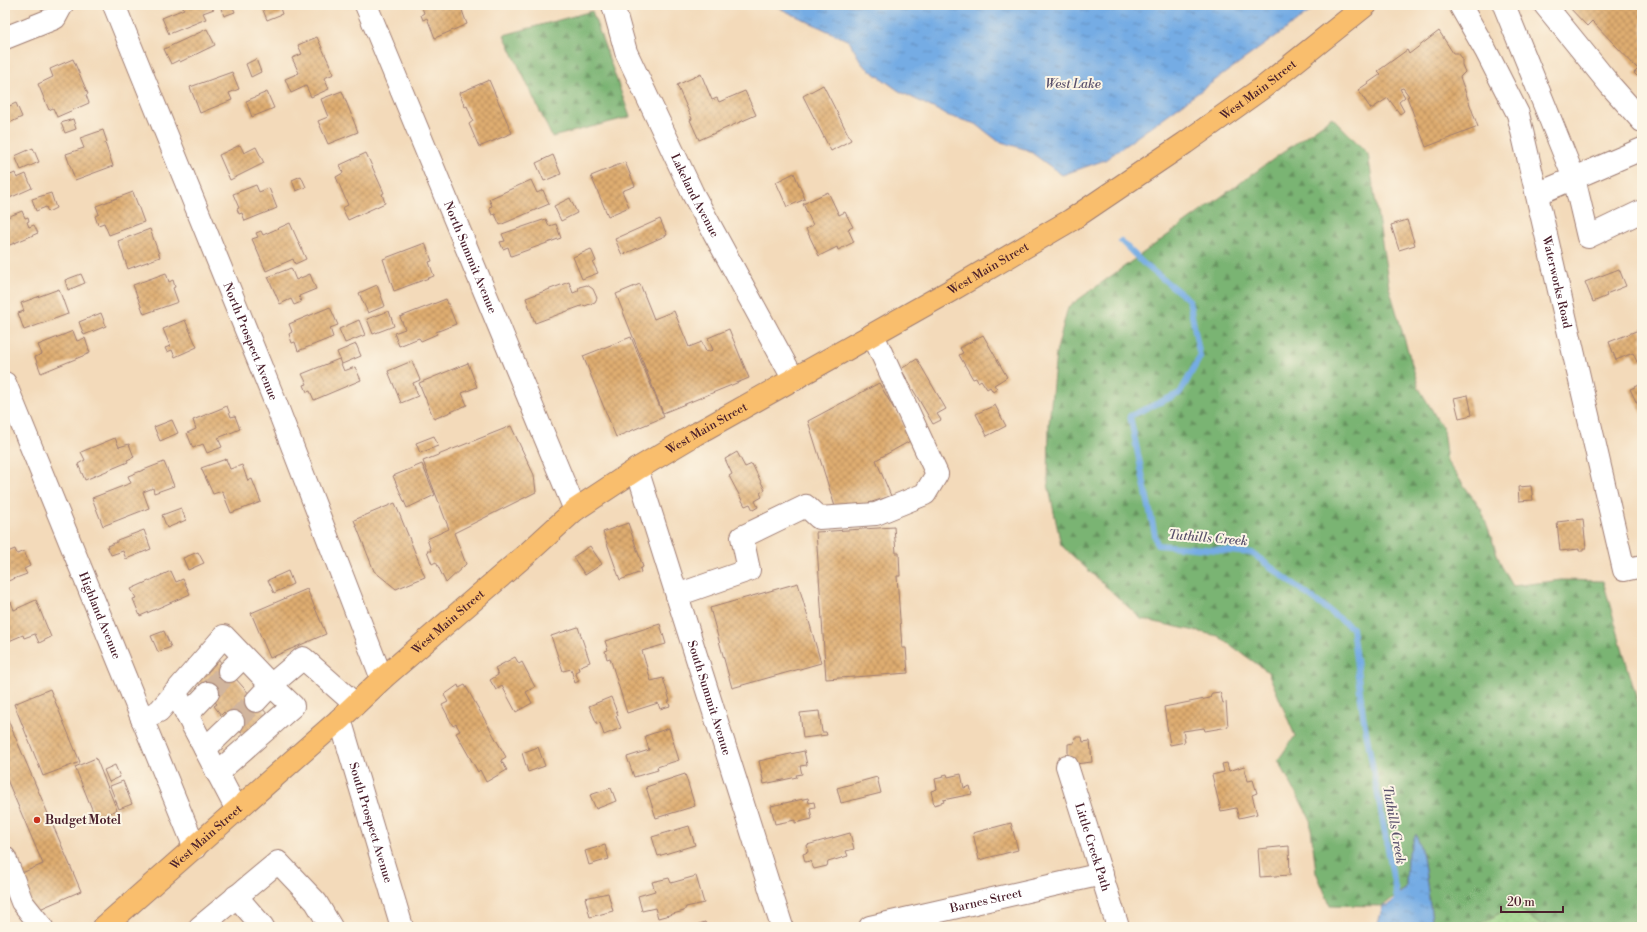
<svg xmlns="http://www.w3.org/2000/svg" width="1647" height="932" font-family="'Libre Bodoni',serif">
	<style>
		.grass { fill: url(#grass-dots); stroke: #717858 }
		.forest { fill: url(#forest-firs); stroke: #626a4f }
		.water { fill: url(#water-ripples); stroke: #606688 }
		.lines { fill: none; stroke-linecap: round; stroke-linejoin: round }
		.stream { stroke: #75ace4; stroke-width: 6 }
		.building { fill: url(#building-cross-hatch) }
		.minor-tunnel { stroke: #d1b59d; stroke-width: 22; stroke-dasharray: 22 11; stroke-linecap: butt }
		.minor-casing { stroke: #9e7c72; stroke-width: 24 }
		.major-casing { stroke: #9e7c72; stroke-width: 24 }
		.minor { stroke: #fff; stroke-width: 22 }
		.major { stroke: #f9be6d; stroke-width: 22 }
		.poi-dot { fill: #c8321e; stroke: #fcf5e5; stroke-width: 1.5 }
		.labels { text-anchor: middle; dominant-baseline: central; stroke-width: 4; stroke-linejoin: round; paint-order: stroke }
		.street-label { font-size: 12px; fill: #4a1f2b; stroke: #fcf5e5 }
		.poi-label { font-size: 12px; font-weight: bold; fill: #4a1f2b; stroke: #fcf5e5; text-anchor: start }
		.water-label { font-size: 13px; font-style: italic; fill: #59506c; stroke: #fcf5e5 }
	</style>
	<defs>
		<pattern id="grass-dots" width="8" height="8" patternUnits="userSpaceOnUse"><rect width="8" height="8" fill="#98d286"/><path d="M2 2h.1M6 6h.1" fill="none" stroke="#84b474" stroke-width="1.8" stroke-linecap="round"/></pattern>
		<pattern id="forest-firs" width="22" height="20" patternUnits="userSpaceOnUse"><rect width="22" height="20" fill="#7ab473"/><path d="M5 1l3.5 6h-7zM16 11l3.5 6h-7z" fill="#66925f"/></pattern>
		<pattern id="water-ripples" width="26" height="14" patternUnits="userSpaceOnUse"><rect width="26" height="14" fill="#75ace4"/><path d="M2 4q2-2 4 0t4 0M15 11q2-2 4 0t4 0" fill="none" stroke="#628bb9"/></pattern>
		<pattern id="building-cross-hatch" width="8" height="8" patternUnits="userSpaceOnUse"><rect width="8" height="8" fill="#dfad71"/><path d="M0 0l8 8M0 8l8-8" fill="none" stroke="#b78c5d"/></pattern>
	</defs>
	<rect width="100%" height="100%" fill="#fcf5e5"/>
	<filter id="ink" filterUnits="userSpaceOnUse"><feTurbulence type="fractalNoise" baseFrequency=".025" numOctaves="2"/><feDisplacementMap in="SourceGraphic" scale="8" xChannelSelector="R" yChannelSelector="G"/><feConvolveMatrix kernelMatrix="1 2 1 2 8 2 1 2 1" color-interpolation-filters="sRGB"/></filter>
	<filter id="wash" filterUnits="userSpaceOnUse"><feTurbulence type="fractalNoise" baseFrequency=".012" numOctaves="4" result="noise"/><feDisplacementMap in="SourceGraphic" scale="16" xChannelSelector="R" yChannelSelector="G"/><feGaussianBlur stdDeviation="0.9" result="paint"/><feColorMatrix in="noise" values="0 0 0 0 0 0 0 0 0 0 0 0 0 0 0 0 0 1.4 0 .05"/><feComposite in="paint" operator="in"/></filter>
	<g filter="url(#wash)">
		<rect width="100%" height="100%" fill="#f3daba"/>
		<path class="grass" d="M1514 905 1543 927H1474Z"/>
		<path class="forest" d="M592 11 630 117 552 137 504 35Z
			M1332 117 1368 154 1389 287 1419 388 1443 429 1447 462 1481 509 1501 565 1513 586 1561 580 1603 581 1642 717V927H1543L1514 905 1474 927H1433L1423 856 1416 835 1407 858 1406 887 1383 906 1330 905 1316 872 1310 819 1278 760 1295 736 1268 672 1218 636 1141 619 1061 545 1048 484 1049 424 1056 353 1068 307Z"/>
		<path class="water" d="M773 5H1319L1105 160 1062 175 1028 150 998 141 976 124 949 116 899 91 863 65 849 41Z
			M1416 834 1423 856 1433 927H1377L1383 906H1388L1406 887 1407 858Z"/>
		<g class="lines">
			<path class="stream" d="M1121 241 1143 263 1189 300 1200 357 1180 393 1130 416 1157 545 1252 553 1352 628 1363 715 1397 898 1395 904"/>
		</g>
		<g id="blocks">
			<path class="building" d="M182 5H212L214 9 203 13 206 19 169 34 162 18 184 9Z
				M224 5H232L235 12 224 16 220 6Z
				M261 5H279L282 14 267 20Z
				M421 5H460L467 24 435 38 427 18 423 20 421 15 424 13Z
				M1567 5H1642V77L1640 79 1634 73 1638 69 1592 21 1587 26Z
				M207 29 215 45 180 62 179 60 171 64 164 49Z
				M1439 31 1453 53H1458L1462 58V65L1465 72 1460 77 1478 127 1426 147 1407 97 1409 96 1403 88 1400 89 1405 97 1399 102 1404 111 1400 114 1388 98 1371 109 1358 90 1381 74 1378 71 1407 50 1409 54Z
				M317 37 334 74 324 78 329 89 311 97 306 86 291 93 285 79 299 73 292 58 302 54 298 45Z
				M73 59 88 94 86 95 89 103 57 117 53 108 49 110 38 84 53 77 50 69Z
				M256 59 261 72 251 77 246 64Z
				M232 72 239 89 229 93 232 100 200 113 190 87Z
				M701 74 712 100 717 98 719 102 745 91 756 115 699 140 690 120 692 119 677 85Z
				M489 80 512 133 479 147 469 124 473 121 467 106 465 107 459 93Z
				M823 85 851 140 831 151 803 96Z
				M342 91 358 132 328 144 318 121 328 117 321 99Z
				M267 92 274 108 252 117 246 101Z
				M16 103 22 117 5 125V108Z
				M73 119 76 129 65 133 61 123Z
				M103 130 107 142 105 143 113 166 75 180 66 154 84 148 80 138Z
				M240 145 244 153 256 147 264 163 230 180 219 155Z
				M33 148 39 162 21 170 15 156Z
				M366 153 384 193 382 194 385 203 348 220 342 208 348 205 336 177 343 173 340 165Z
				M553 155 561 174 544 181 536 163Z
				M625 162 635 186 622 191 629 207 608 216 591 176Z
				M5 168 8 176 15 173 17 178 26 174 32 188 5 200Z
				M794 173 805 199 787 207 776 182Z
				M301 176 306 187 296 191 292 180Z
				M531 180 537 193 543 190 549 204 500 225 495 214 492 215 489 207 492 206 489 199Z
				M256 185 259 192 269 188 277 208 245 221 242 213 239 214 237 209 239 208 233 194Z
				M133 192 144 222 109 235 104 223 98 225 95 216 99 214 96 206Z
				M828 192 839 215 845 212 853 227 848 229 854 242 838 250 837 247 819 256 806 229 813 225 803 204Z
				M51 193 56 208 48 212 46 207 36 211 32 199Z
				M570 198 577 213 561 221 554 206Z
				M22 211 25 218 28 217 29 221 27 222 29 227 34 225 38 233 5 247V218Z
				M546 219 549 226 556 224 561 238 511 256 508 247 503 249 500 242 505 241 502 234Z
				M660 219 667 235 622 255 615 239Z
				M1407 220 1415 245 1399 250 1391 225Z
				M290 223 306 259 295 264 293 259 266 271 252 239 258 237 256 233 261 231 263 235Z
				M150 229 160 257 128 269 118 241Z
				M425 243 432 261 429 262 434 276 394 291 383 259Z
				M591 249 596 261 593 263 598 273 582 279 573 257Z
				M291 268 296 280 310 274 316 289 299 296 301 302 294 305 291 299 280 304 268 277Z
				M1619 269 1626 286 1606 294 1607 296 1593 302 1585 282Z
				M166 273 169 282 173 280 175 287 173 288 178 302 144 314 133 285Z
				M81 274 85 283 68 290 65 280Z
				M569 282 573 293 578 291 579 287 587 285 593 289 597 298 595 302 585 306 584 305 535 323 526 298Z
				M640 284 654 319 674 311 689 347 702 342 706 352 713 350 708 338 729 329 749 378 663 413 616 294Z
				M377 285 385 306 368 313 359 293Z
				M59 289 68 314 24 330 18 313 24 311 21 303Z
				M446 299 456 324 436 332 437 334 421 341 419 338 399 346 394 333 405 329 400 317Z
				M330 307 338 325 330 328 333 337 298 351 295 342 292 343 289 334 292 332 289 324Z
				M389 311 394 326 373 334 367 319Z
				M101 313 106 326 84 335 79 322Z
				M185 320 197 347 175 357 172 350 167 352 165 348 170 346 163 329Z
				M359 320 365 335 345 343 339 329Z
				M1641 329 1642 360 1637 362 1633 353 1616 360 1609 342Z
				M73 331 77 341 85 338 90 353 41 373 35 357 42 354 38 345Z
				M983 335 1007 377 994 385 997 389 993 392 990 387 987 389 981 380 978 382 976 378 973 379 959 355 963 353 960 348Z
				M631 337 664 417 616 437 583 356Z
				M356 344 361 356 342 364 337 352Z
				M339 359 344 371 355 367 361 380 314 400 310 391 307 392 304 385 307 384 302 374Z
				M917 359 946 409 937 414 941 420 933 424 901 369Z
				M412 361 420 380 413 383 418 396 401 403 388 371Z
				M468 363 477 387 462 393 467 405 434 419 419 383Z
				M879 383 912 440 876 460 891 496 837 513 808 421Z
				M1642 384V414L1630 389Z
				M1468 395 1472 415 1459 418 1454 398Z
				M995 405 1006 426 987 436 976 414Z
				M227 406 231 417 235 416 240 429 218 438 222 447 207 453 203 444 193 448 187 433 196 429 193 420Z
				M172 420 178 433 160 441 154 427Z
				M511 426 534 475 536 492 454 533 466 564 446 583 436 562 432 564 427 551H431L427 539 449 529 423 461Z
				M434 436 438 446 420 453 416 443Z
				M115 438 119 447 129 444 134 457 127 460 128 462 85 480 78 464 85 460 81 452Z
				M737 452 745 467 752 464 765 490 760 493 762 497 755 501 758 507 753 510 750 504 745 506 729 476 732 474 725 459Z
				M226 459 230 469 242 465 248 481 252 479 261 502 231 513 222 491 213 494 201 468Z
				M164 462 174 486 154 493 153 488 143 492 149 508 103 526 92 498 131 483 128 476Z
				M422 464 435 495 407 508 393 476Z
				M1531 486 1533 500 1519 501 1518 487Z
				M395 503 425 577 396 589 374 571 354 520Z
				M181 508 186 520 167 528 162 515Z
				M1583 519 1586 548H1583V551H1579V549L1560 551 1557 522Z
				M628 523 643 567 640 569 641 572 620 580 603 532Z
				M894 527 896 553H899L900 576H897L902 648H906L908 673 826 679 816 532Z
				M144 530 151 549 126 559 123 551 111 555 107 546 117 542V540Z
				M590 546 602 564 585 575 573 557Z
				M15 549 17 554 24 551 30 566 24 569 27 574 5 582V553Z
				M198 552 204 563 188 570 183 558Z
				M171 571 176 582 183 579 190 594 140 616 133 599 136 598 131 589Z
				M288 571 293 584 274 593 268 580Z
				M798 583 821 663 732 688 710 608Z
				M307 589 326 634 270 658 251 613Z
				M36 600 51 637 39 643 35 634 24 638 23 635 9 641 5 630V626L8 625 5 617V605L11 602 14 610Z
				M660 624 666 644 642 651 651 681 663 678 670 701H668L670 706 660 709 658 703 627 713 610 658 607 659 605 651 608 650 605 641Z
				M578 627 590 662 578 667 579 670 575 672 579 681 575 683 571 669 563 671 551 636Z
				M164 631 171 647 158 652 151 636Z
				M515 657 519 664 522 662 535 687 526 692 532 703 516 712 502 686 496 690 490 680 498 675 495 668Z
				M217 658 270 717 247 738 224 712 221 715 214 706 217 704 194 678Z
				M458 685 459 688 465 685 506 757 501 760 507 770 486 782 480 770 478 772 456 733 460 731 456 724 453 726 442 705 448 702 444 695Z
				M50 689 80 762 43 776 14 704Z
				M1220 692 1223 703 1226 702 1228 727 1205 731 1204 728 1183 731 1185 742 1170 745 1164 707 1210 698 1212 693Z
				M611 697 618 715 616 716 621 728 604 735 600 723 597 724 589 706Z
				M819 711 822 732H826L827 735 803 738 800 713Z
				M5 713 81 891 33 912 17 875 43 864 5 775Z
				M669 728 679 760 657 767 658 770 634 777 627 757 649 750 645 736Z
				M1075 737H1082L1083 742 1090 741 1092 762 1075 764 1068 757V744L1074 743Z
				M538 747 545 766 528 772 522 753Z
				M804 751 807 765 800 766 802 774 796 775 797 777 764 784 759 761Z
				M96 758 117 810 96 819 75 767Z
				M1227 763 1229 771 1244 766 1248 781 1253 780 1257 793 1252 795 1257 814 1239 818 1236 808 1221 811 1212 775 1224 772 1222 764Z
				M115 765 120 777 109 782 104 770Z
				M685 774 695 806 656 818 646 787Z
				M947 774 948 777 961 774 964 788 970 786 972 794 943 800 944 802 934 805 931 791 937 789 935 779 944 777 943 775Z
				M877 777 881 793 841 803 837 788Z
				M123 781 132 804 119 809 110 786Z
				M611 788 616 801 596 809 590 795Z
				M808 798 809 803 814 802 815 807 810 808 812 819 795 823V820L775 824 771 806Z
				M1011 823 1018 850 979 860 973 833Z
				M689 826 695 845 658 856 652 837Z
				M850 833 854 849 846 851 848 856 828 862 827 866 814 869 810 861 805 862 803 854 808 852 807 845Z
				M605 845 609 859 589 865 585 851Z
				M1289 846 1290 875 1260 877 1258 849Z
				M696 876 704 903 686 907 684 911 658 918 655 908 642 911 638 896 655 891 652 882 669 878 671 883Z
				M608 893 613 911 590 917 585 898Z
				M705 922 707 927H690Z"/>
		</g>
	</g>
	<g filter="url(#ink)">
		<use href="#blocks" fill-opacity="0" stroke="#9e7c72" stroke-width="1"/>
		<g class="lines">
			<path class="minor-tunnel" d="M208 693 229 671
				M233 722 256 701"/>
			<defs>
				<g id="minor">
					<path id="s1" d="M114 5 276 404 382 679"/>
					<path id="s2" d="M366 5 575 510"/>
					<path id="s3" d="M613 5 626 52 693 194 794 380"/>
					<path id="s4" d="M1460 5 1486 51 1518 114 1624 570 1642 566"/>
					<path d="M1504 5 1574 178 1588 237 1642 211"/>
					<path d="M1545 5 1610 85 1642 121"/>
					<path d="M5 38 55 18 62 5"/>
					<path d="M1537 194 1642 149"/>
					<path id="s5" d="M5 383 195 848"/>
					<path id="s6" d="M637 469 782 927"/>
					<path d="M677 595 749 570 742 537 806 506 819 518 876 514 925 494 937 474 873 335"/>
					<path d="M229 671 243 657"/>
					<path d="M175 692 237 810"/>
					<path d="M187 715 208 693"/>
					<path d="M142 719 159 711 224 636 271 685 303 658 355 704"/>
					<path id="s7" d="M340 719 402 927"/>
					<path d="M205 749 233 722"/>
					<path id="s8" d="M1067 766 1118 927"/>
					<path d="M217 773 293 706 271 685 256 701"/>
					<path d="M5 858 22 902 42 927"/>
					<path d="M236 896 263 927"/>
					<path d="M200 927 278 862 316 902 331 927"/>
					<path id="s9" d="M870 927 1102 874"/>
				</g>
				<g id="major">
					<path id="s10" d="M104 927 340 719 382 679 529 552 575 510 637 469 696 434 950 291 1071 220 1185 143 1265 86 1366 5"/>
				</g>
			</defs>
			<use href="#minor" class="minor-casing"/>
			<use href="#major" class="major-casing"/>
			<use href="#minor" class="minor"/>
			<use href="#major" class="major"/>
		</g>
	</g>
	<circle class="poi-dot" cx="37" cy="820" r="4"/>
	<g class="labels">
		<g class="street-label">
			<text stroke="none"><textPath href="#s10" startOffset="1432">West Main Street</textPath></text>
			<text stroke="none"><textPath href="#s3" startOffset="208">Lakeland Avenue</textPath></text>
			<text stroke="none"><textPath href="#s2" startOffset="273">North Summit Avenue</textPath></text>
			<text stroke="none"><textPath href="#s10" startOffset="1108">West Main Street</textPath></text>
			<text stroke="none"><textPath href="#s4" startOffset="296">Waterworks Road</textPath></text>
			<text stroke="none"><textPath href="#s1" startOffset="363">North Prospect Avenue</textPath></text>
			<text stroke="none"><textPath href="#s10" startOffset="784">West Main Street</textPath></text>
			<text stroke="none"><textPath href="#s5" startOffset="251">Highland Avenue</textPath></text>
			<text stroke="none"><textPath href="#s10" startOffset="460">West Main Street</textPath></text>
			<text stroke="none"><textPath href="#s6" startOffset="240">South Summit Avenue</textPath></text>
			<text stroke="none"><textPath href="#s7" startOffset="108">South Prospect Avenue</textPath></text>
			<text stroke="none"><textPath href="#s10" startOffset="136">West Main Street</textPath></text>
			<text stroke="none"><textPath href="#s8" startOffset="85">Little Creek Path</textPath></text>
			<text stroke="none"><textPath href="#s9" startOffset="119">Barnes Street</textPath></text>
		</g>
		<g class="poi-label">
			<text x="45" y="820">Budget Motel</text>
		</g>
		<g class="water-label">
			<text x="1073" y="84">West Lake</text>
			<text transform="translate(1208 538) rotate(5)">Tuthills Creek</text>
			<text transform="translate(1394 825) rotate(80)">Tuthills Creek</text>
		</g>
	</g>
	<rect width="1647" height="932" fill="none" stroke="#fcf5e5" stroke-width="20"/>
	<path d="M1501 906v6h62v-6" fill="none" stroke="#4a1f2b" stroke-width="2"/>
	<text x="1507" y="906" font-size="12" fill="#4a1f2b" stroke="#fcf5e5" stroke-width="3" paint-order="stroke">20 m</text>
</svg>
